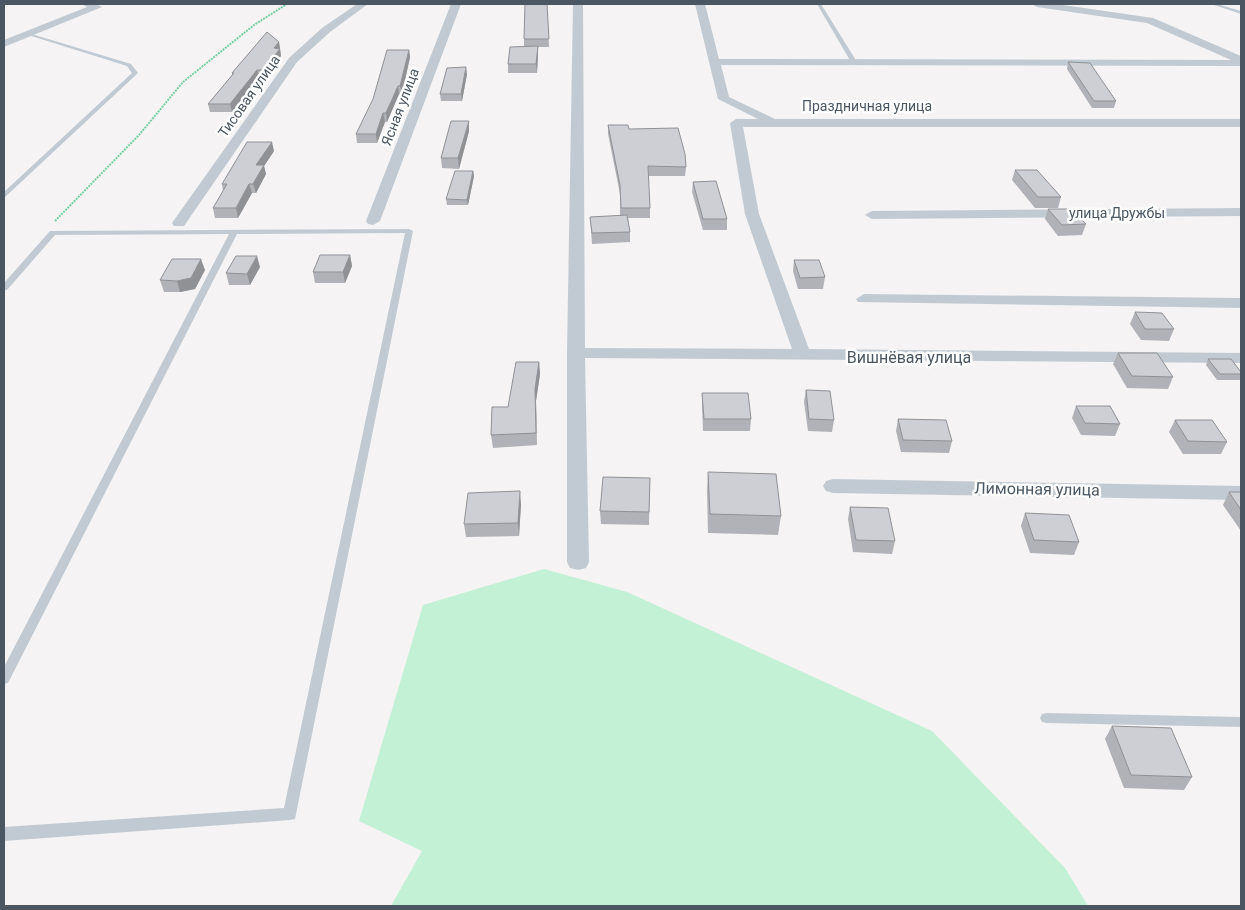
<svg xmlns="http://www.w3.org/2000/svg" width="1245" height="910" font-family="Roboto,sans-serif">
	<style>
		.green { fill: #c3f1d5 }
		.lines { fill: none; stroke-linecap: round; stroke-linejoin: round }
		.path { stroke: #7ad0a6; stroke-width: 2; stroke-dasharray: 2 1; stroke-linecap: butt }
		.service { fill: #c1cad2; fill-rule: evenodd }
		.minor { fill: #c1cad2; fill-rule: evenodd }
		.wall { fill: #b0b2b7 }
		.shaded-wall { fill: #909195 }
		.building { fill: #cdcfd5; stroke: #909195 }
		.labels { text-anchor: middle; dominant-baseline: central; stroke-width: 5; stroke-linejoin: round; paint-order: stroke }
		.far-street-label { font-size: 14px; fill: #4a5661; stroke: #fff }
		.street-label { font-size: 16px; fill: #4a5661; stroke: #fff }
	</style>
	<rect width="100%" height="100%" fill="#f5f3f3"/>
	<path class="green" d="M544 569 627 592 932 731 1065 868 1088 906H391L422 851 359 821 423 605Z"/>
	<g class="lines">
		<path class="path" d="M55 221 139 135 183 82 254 25 287 4"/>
		<path class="service" d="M817 4H821L857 62 856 63 851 62Z
			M1211 4H1217L1241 11V14Z
			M25 32 131 64 138 73 4 198V192L132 73 127 66 25 34Z
			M409 229 413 231 295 819 290 820 4 841V827L284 808 405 233 237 234 8 683 4 684V667L229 234 55 235 7 290H4V283L50 231H53Z
			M1047 713 1241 717V727L1047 723 1042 722 1040 718 1042 714Z"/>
		<path class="minor" d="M82 4H96L102 7 4 47V40L87 7Z
			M357 4H368L330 32 297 62 184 226H174L172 223 289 58 322 28Z
			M451 4H461L380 221 373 225 368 224 366 221Z
			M573 4H583L585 348 792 349 745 214 730 123 736 119H758L718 99 695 4H705L719 59 1231 60 1147 23 1037 7 1032 4H1056L1153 18 1241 56V66L721 65 729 97 775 119H1241V127H743L759 214 809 349 1241 353V363L585 358 589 562 586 568 578 570 570 568 567 562V353Z
			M1241 208V216L872 219 865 215 872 211Z
			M864 294 1241 298V308L858 302 856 299Z
			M833 479 1241 486V500L833 493 826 491 823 486 826 481Z"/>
	</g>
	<path class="wall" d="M547 4 549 47H538V55L537 73H508V64L524 46V39Z
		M279 42 281 56 264 77H259L232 112H210L208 104 232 75V73Z
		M409 50 410 57 402 94H399L387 122H385L377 143H357L356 134Z
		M1068 62 1116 101 1114 108H1092L1067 69Z
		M467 74 462 101H441L440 94Z
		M608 125 629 129 686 167 685 176H648L650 208V218H628L630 232V242L592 244 590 217 620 216V194L608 134Z
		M469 131 459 169 442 168 441 158Z
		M274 151 264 166 266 174 256 193H252L238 218H215L213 208 223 191 222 184Z
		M1015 170 1061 197 1058 208H1035L1012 180Z
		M473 171 474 176 468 205H447L446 199Z
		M693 182 727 219V230H703L692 192Z
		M1048 209 1086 224 1082 235 1058 236 1045 219Z
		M350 255 352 266 345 283H315L313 272Z
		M794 260 825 277 823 289H798L793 271Z
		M260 267 250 285H229L226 273Z
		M205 270 195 289 180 292H164L160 280Z
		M1135 312 1174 329 1169 341 1141 340 1130 324Z
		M1118 353 1173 377 1168 389 1127 388 1113 364Z
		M1208 359 1241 372V377L1240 380H1217L1206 365Z
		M539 362 540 374 536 401 537 445 493 448 491 435 508 407Z
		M806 390 834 420 832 432 808 431 804 402Z
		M702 393 751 419 750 431H703L702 405Z
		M1076 406 1120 424 1115 436 1081 435 1072 418Z
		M898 419 952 441 949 453 901 452 896 431Z
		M1175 420 1227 442 1221 454H1183L1169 432Z
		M708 472 781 516 778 535 708 533 707 491Z
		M650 478 649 525 601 524 600 511Z
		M1229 492H1241V531L1223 505Z
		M521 504 519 536 466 537 464 524Z
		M850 507 895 541 892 554 853 552 848 519Z
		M1025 513 1079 542 1074 555 1030 553 1021 526Z
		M1112 726 1192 777 1184 790 1124 788 1105 739Z"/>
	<path class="shaded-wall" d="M279 42 281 56 264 77 262 70 274 48Z
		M538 46V55L537 73 536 64Z
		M409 50 410 57 402 94 400 86Z
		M466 67 467 74 462 101 461 94Z
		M257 70 259 77 232 112 230 104Z
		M398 86 399 94 387 122 386 113Z
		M383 113 385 122 377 143 376 134Z
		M469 121V131L459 169 458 158Z
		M272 142 274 151 264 166 266 174 256 193 253 184 256 165Z
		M473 171 474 176 468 205 467 200Z
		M249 184 252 193 238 218 236 208Z
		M350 255 352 266 345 283 343 272Z
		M257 256 260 267 250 285 247 274Z
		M201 259 205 270 195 289 180 292 177 281Z
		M539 362 540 374 536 401 537 445 535 389Z
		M520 491 521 504 519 536 518 523Z"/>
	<path class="building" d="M525 4H547L549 39H524Z
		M267 32 279 42 274 48 280 49 262 70H257L230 104H208L234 73H232Z
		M538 46 536 64H508L510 47Z
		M387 50H409L400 86H398L386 113H383L376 134H356L373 99Z
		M1068 62 1090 63 1116 101H1094Z
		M466 67 461 94H440L447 68Z
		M451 121H469L458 158H441Z
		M608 125H628L629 129 678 128 685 154 686 167 648 166 650 208H621L620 185Z
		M247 142H272L256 165H264L253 184H249L236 208H213L227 184H222Z
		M1015 170H1037L1061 197H1038Z
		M455 171H473L467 200 446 199Z
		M716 181 727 219H703L693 182Z
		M1048 209H1072L1086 224 1062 225Z
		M627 215 630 232 592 233 590 217Z
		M320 255H350L343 272H313Z
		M236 256H257L247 274 226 273Z
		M172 259H201L191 278 177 281 160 280Z
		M794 260H819L825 277 800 278Z
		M1135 312 1162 313 1174 329H1145Z
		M1118 353H1157L1173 377 1132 376Z
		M1208 359H1231L1241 372V374H1220Z
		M516 362H539L535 389 536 433 491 435 492 407H508Z
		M806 390 830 391 834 420 809 419Z
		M702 393H748L751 419H704Z
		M1076 406H1110L1120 424 1085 423Z
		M898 419 946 420 952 441 903 440Z
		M1175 420H1212L1227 442 1188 441Z
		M708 472 776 474 781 516 710 514Z
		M603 477 650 478 649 512 600 511Z
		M520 491 518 523 464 524 468 493Z
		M1229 492H1241V510Z
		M850 507 888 508 895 541 856 540Z
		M1025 513 1069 515 1079 542 1034 540Z
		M1112 726 1171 728 1192 777 1131 775Z"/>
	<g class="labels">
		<g class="far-street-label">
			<text transform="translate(249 96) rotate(-55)">Тисовая улица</text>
			<text x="867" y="106">Праздничная улица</text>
			<text transform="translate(400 107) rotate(-69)">Ясная улица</text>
			<text x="1117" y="213">улица Дружбы</text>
		</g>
		<g class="street-label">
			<text x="909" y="357">Вишнёвая улица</text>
			<text transform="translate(1037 489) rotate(1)">Лимонная улица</text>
		</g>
	</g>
	<rect width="1245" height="910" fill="none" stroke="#4a5661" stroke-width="10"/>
</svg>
